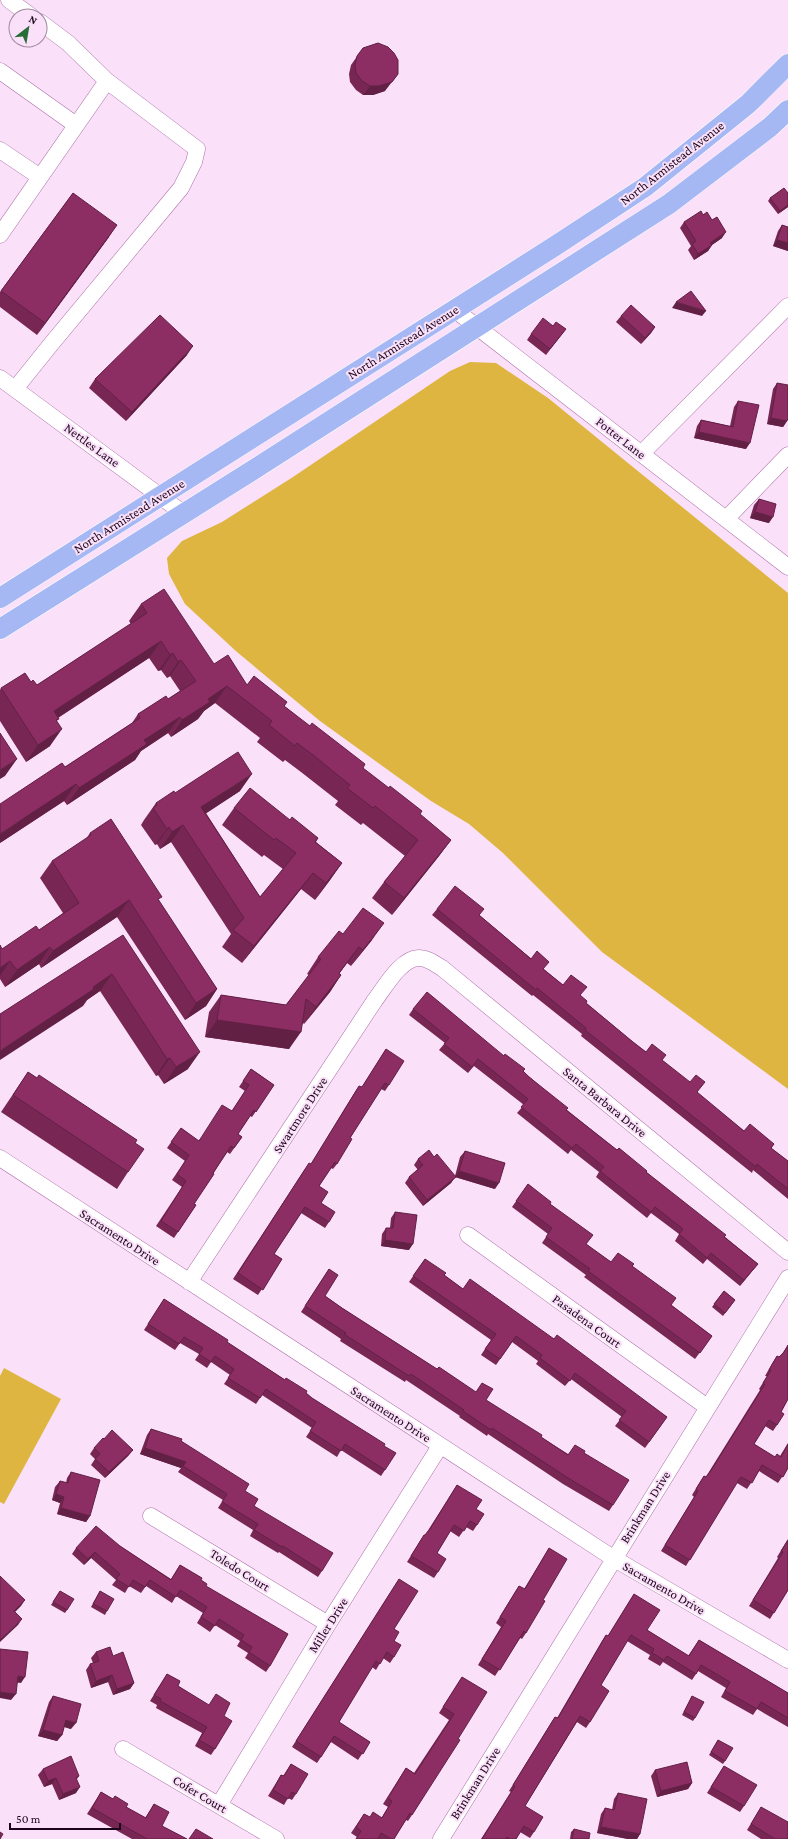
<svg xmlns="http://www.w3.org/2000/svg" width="788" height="1839" font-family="'Crimson Pro',serif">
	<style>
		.green { fill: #deb541 }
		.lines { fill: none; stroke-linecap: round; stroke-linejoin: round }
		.minor-casing { stroke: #ad71aa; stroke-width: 17 }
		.major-casing { stroke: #fff; stroke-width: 21 }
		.minor { stroke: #fff; stroke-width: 16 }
		.major { stroke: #a5b8f3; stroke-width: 20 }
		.wall { fill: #782755 }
		.shaded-wall { fill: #622045 }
		.building { fill: #8c2d63; stroke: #622045 }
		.labels { text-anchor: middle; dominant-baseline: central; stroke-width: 4; stroke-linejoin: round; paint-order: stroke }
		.street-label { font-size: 13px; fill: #1a051a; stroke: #fae0f8 }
	</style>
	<rect width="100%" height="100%" fill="#fae0f8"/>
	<path class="green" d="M470 362 496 363 548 398 788 593V1089L602 952 503 853 469 824 431 801 320 721 237 652 185 604 169 574 167 558 182 541 222 522 293 477 450 371Z
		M4 1368 61 1399 4 1504 0 1502V1376Z"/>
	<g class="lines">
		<defs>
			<path id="minor" d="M9 0 31 16
				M0 71 76 125
				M0 150 40 177
				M0 235 107 81 68 43 40 22
				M455 310 788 567
				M0 378 183 513
				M15 389 52 343 181 188 194 162 197 149 107 81
				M641 454 788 306
				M726 519 788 455
				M0 1158 613 1558 788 1660
				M468 1235 707 1407
				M189 1282 375 1000C385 987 401 958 419 958 428 958 435 964 442 968L788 1252
				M151 1516 328 1624
				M123 1749 276 1839
				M219 1805 328 1624 440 1446
				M441 1839 788 1278"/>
			<path id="major" d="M0 598 555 246 645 187 748 104 788 64
				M0 629 253 470 669 204 770 127 788 110"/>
		</defs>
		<use href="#minor" class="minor-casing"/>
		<use href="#major" class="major-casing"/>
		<use href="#minor" class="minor"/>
		<use href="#major" class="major"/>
	</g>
	<path class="wall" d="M363 48 385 91 373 95H363L356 90 350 82 349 74 351 65Z
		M73 193 109 237 37 335 0 307V292Z
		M788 193V207L778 214 768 201 770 198Z
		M684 222 722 238 712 245 708 251 694 260 688 250 691 246 680 228Z
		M782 225 788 227V251L773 246 778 231Z
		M621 316 655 327 651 333 641 344 616 322Z
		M553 326 566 329 546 355 527 340 531 334Z
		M187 355 126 421 89 388 95 379Z
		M777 383 787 421 783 427 767 424 773 389Z
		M738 401 746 449 694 438 697 426 701 420 730 426 734 407Z
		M759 499 769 523 750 518 754 505Z
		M141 604 214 664 247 685 287 702 284 706 451 840 439 856 392 915 372 898 384 882 405 856 363 823 361 825 335 805 338 801 301 772 285 760 283 762 257 742 260 738 215 703 204 711 198 719 171 737 168 733 141 751 135 760 67 805 64 801 0 843 65 767 132 723 138 714 168 699 180 691 170 676 167 678 161 670 158 671 149 658 58 718 50 746 26 762 0 721V690L1 688 31 682 37 685 131 624 129 621Z
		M240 791 206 813 260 897 283 869 264 855 262 857 222 825 234 808 290 820 318 838 316 842 342 863 330 880 315 900 301 889 242 963 222 947 231 934 171 842 160 849 157 844 155 845 141 825 144 820 156 803 175 793Z
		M90 833 159 901 217 989 206 1006 185 1020 117 917 41 968 39 964 5 987 0 979V945L2 949 39 930 63 913 40 878 52 861 86 839Z
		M437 909 479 915 563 985 581 996 586 1003 633 1042 646 1052 662 1060 697 1093 744 1131 774 1144 771 1148 788 1161V1199L753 1170 752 1173 581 1036 582 1034 533 995 532 996 432 915Z
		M343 934 372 940 351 966 347 963 339 974 341 975 330 992 304 1024 303 1023 289 1049 205 1037 209 1012 221 995 286 1005 309 975 307 974 318 957Z
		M123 935 188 1069 164 1084 158 1075 156 1076 100 991 87 1000 83 1006Z
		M413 1009 523 1071 567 1110 617 1150 646 1172 758 1264 753 1270 740 1286 707 1259 703 1264 675 1241 679 1234 651 1213 647 1218 596 1177 599 1172 571 1150 568 1154 517 1113 524 1105 474 1066 468 1073 439 1050 445 1043 409 1015Z
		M386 1049 389 1085 385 1091 381 1089 350 1138 337 1164 333 1169 331 1168 319 1186 321 1203 329 1222 325 1228 301 1213 274 1254 282 1259 258 1295 233 1279 305 1169 311 1164 355 1092 359 1086 362 1087Z
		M251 1069 274 1085 252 1117 250 1116 238 1134 242 1137 230 1154 227 1152 194 1204 196 1205 174 1238 156 1226 182 1187 172 1180 185 1161 167 1148 181 1128 198 1141 232 1111 245 1091 239 1087Z
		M28 1072 135 1143 128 1172 117 1189 1 1112Z
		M465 1151 495 1189 455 1177 451 1183 423 1206 405 1183 409 1177 418 1170 414 1165 418 1159 434 1157 455 1176 460 1157Z
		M528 1184 550 1204 586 1244 611 1262 632 1266 671 1305 712 1336 695 1359 584 1277 586 1275 542 1243 548 1234 512 1207Z
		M395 1212 409 1250 381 1246 382 1234 386 1228H390L391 1218Z
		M425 1259 444 1275 463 1289 554 1339 667 1417 645 1448 615 1426 622 1417 571 1379 565 1386 536 1364 538 1361 512 1342 496 1365 481 1355 491 1340 409 1282Z
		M329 1269 325 1296 342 1308 437 1369 486 1400 541 1437 568 1454 584 1453 613 1505 609 1511 563 1484 488 1434 487 1436 459 1417 460 1416 406 1380 405 1382 340 1341 341 1339 301 1312Z
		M724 1291 735 1300 723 1316 712 1307Z
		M164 1299 227 1342 285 1380 306 1393 312 1398 384 1446 385 1470 381 1476 341 1450 337 1457 306 1437 312 1428 262 1395 256 1404 224 1384 230 1375 211 1362 207 1368 195 1360 199 1354 180 1343 175 1350 144 1330Z
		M788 1345V1399L781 1412 777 1425 773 1431 765 1426 754 1444 775 1457 780 1456 788 1443V1468L778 1483 759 1471 747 1489 737 1483H736L686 1566 661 1551 694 1497 692 1495 700 1482 704 1476 706 1477 707 1475 760 1390 759 1389 767 1376H765L773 1362 777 1356 779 1357 782 1354Z
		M151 1429 181 1441 245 1491 254 1506 322 1571 318 1577 279 1552 278 1553 250 1536 253 1530 218 1508 223 1500 178 1472 181 1468 140 1454 147 1435Z
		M104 1439 133 1450 128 1456 105 1478 91 1465 95 1459 90 1454 94 1448Z
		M71 1472 90 1516 86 1522 57 1514 60 1503 52 1500 55 1487 60 1481 66 1483 67 1478Z
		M457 1485 476 1509 477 1525 473 1531 466 1527 459 1537 450 1531 437 1553 438 1572 434 1578 407 1562 420 1541 424 1535H425L427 1532Z
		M788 1539V1590L770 1619 749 1606 778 1558 777 1557Z
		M120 1546 171 1579 180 1565 201 1580 270 1666 266 1672 245 1658 248 1653 237 1646 240 1641 215 1625 210 1632 197 1623 203 1613 176 1596 172 1603 146 1586 141 1593 129 1586 125 1593 112 1585 116 1580 91 1558 84 1565 72 1554 76 1548Z
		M549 1548 543 1600 526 1633 522 1639 520 1638 495 1676 478 1665 501 1627 496 1623 515 1592 519 1586 524 1589Z
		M399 1579 394 1629V1657L390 1663 383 1658 376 1670 372 1667 339 1722 370 1742 358 1760 331 1742 317 1763 292 1747Z
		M60 1591 67 1610 65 1613 51 1605Z
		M100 1591 107 1611 105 1615 91 1607Z
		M634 1594 647 1630 688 1656 699 1640 788 1693V1727L757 1709 753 1715 721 1697 726 1688 698 1671 692 1680 663 1662 660 1666 648 1659 650 1655 627 1641 601 1685 590 1722 586 1728 577 1722 525 1806 534 1832 530 1838 520 1832 516 1839H481L511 1792 509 1791 551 1723 555 1717 557 1718 602 1641 606 1635 608 1636Z
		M96 1652 113 1656 134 1683 130 1689 113 1695 108 1682 91 1688 86 1670 90 1664 93 1663 91 1658Z
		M167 1674 178 1686 224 1716 215 1749 211 1755 195 1746 202 1733 156 1708 157 1705 150 1701Z
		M462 1677 458 1739 412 1815 408 1821 406 1820 394 1839H356L357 1837 351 1833 364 1814 369 1817H382L388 1807 383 1804 402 1774 406 1768 414 1773 449 1720 439 1713Z
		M53 1696 71 1729 64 1727 62 1735 57 1741 38 1736 49 1702Z
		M692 1696 695 1718 693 1721 682 1715Z
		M718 1740 725 1761 723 1764 709 1755Z
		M291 1764 296 1794 292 1800 288 1798 284 1805 268 1796 281 1775 283 1776Z
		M724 1766 744 1806 740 1812 707 1793Z
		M43 1769 79 1776 77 1779 76 1793 59 1800 52 1784 44 1787 38 1775Z
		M655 1770 692 1783 688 1789 657 1797 651 1776Z
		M101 1792 145 1818 154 1804 162 1826 187 1839H132L87 1814Z
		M618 1793 640 1834 637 1839H628L597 1833 601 1814 605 1808 612 1810 614 1799Z
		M761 1807 788 1839H761L747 1830Z
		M574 1829 589 1839H570L571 1832Z"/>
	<path class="shaded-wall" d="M398 74 385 91 373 95H363L370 86Z
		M788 205V207L778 214 780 211Z
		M117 225 109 237 37 335 45 323Z
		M726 232 722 238 706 249 710 243Z
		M777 240 788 243V251L773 246Z
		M712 245 708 251 694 260 698 254Z
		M676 302 706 311 702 316 672 308Z
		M655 327 651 333 641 344 645 338Z
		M193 346 187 355 126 421 132 412Z
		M771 418 787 421 783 427 767 424Z
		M699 432 750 443 746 449 694 438Z
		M755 512 773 517 769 523 750 518Z
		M161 641 149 658 42 728 54 711Z
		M173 653 161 670 158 671 170 655Z
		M181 660 170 676 167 678 178 662Z
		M227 686 215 703 204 711 198 719 171 737 182 720 208 699Z
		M180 717 168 733 141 751 135 760 67 805 79 788 144 740Z
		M62 729 50 746 26 762 38 745Z
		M17 759 5 776 0 779V770Z
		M252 774 240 791 190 824 201 807Z
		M76 784 64 801 0 843V834Z
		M183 825 171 842 160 849 172 832Z
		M169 827 157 844 155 845 167 829Z
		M451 840 439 856 392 915 404 898Z
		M342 863 330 880 315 900 326 883Z
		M313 873 301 889 242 963 254 946Z
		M129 900 117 917 41 968 53 951Z
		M384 923 372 940 351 966 363 950Z
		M50 947 39 964 5 987 17 970Z
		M359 947 347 963 327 990 339 973Z
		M10 961 0 976V968Z
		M112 974 100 991 87 1000 83 1006 0 1060V1051L93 987Z
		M341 975 330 992 304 1024 316 1007Z
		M217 989 206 1006 185 1020 196 1003Z
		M217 1020 301 1032 289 1049 205 1037Z
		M200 1052 188 1069 164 1084 176 1067Z
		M170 1058 158 1075 156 1076 167 1059Z
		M459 1171 499 1183 495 1189 455 1177 451 1183 423 1206 427 1200 455 1177Z
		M385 1240 413 1244 409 1250 381 1246Z
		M758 1264 753 1270 740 1286 744 1280Z
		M145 1448 186 1462 181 1468 140 1454Z
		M133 1450 128 1456 105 1478 109 1472Z
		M56 1494 64 1497 60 1503 52 1500Z
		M61 1508 90 1516 86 1522 57 1514Z
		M95 1552 91 1558 84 1565 88 1559Z
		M25 1600 21 1606 10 1617 14 1611Z
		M22 1619 18 1625 0 1642V1640Z
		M112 1675 108 1682 91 1688 96 1681Z
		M18 1676 25 1677 21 1683 13 1682Z
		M134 1683 130 1689 113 1695 117 1689Z
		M0 1692 16 1694 11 1700 0 1698Z
		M66 1720 76 1723 71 1729 62 1726Z
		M43 1730 62 1735 57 1741 38 1736Z
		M56 1778 52 1784 44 1787 48 1781Z
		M692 1783 688 1789 657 1797 661 1791Z
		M80 1787 76 1793 59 1800 63 1794Z
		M601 1827 640 1834 637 1839H628L597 1833Z"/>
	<path class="building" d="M378 43 388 47 394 53 398 60V74L392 82 379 86H370L362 81 356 73 355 65 357 56 363 48Z
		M784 188 788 193V205L780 211 770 198Z
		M73 193 117 225 45 323 1 291Z
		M701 211 703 215 707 212 712 220 717 217 726 232 710 243 712 245 698 254 692 244 696 241 684 222Z
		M782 225 788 227V243L777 240Z
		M691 291 706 311 676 302Z
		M631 305 655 327 645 338 621 316Z
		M160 315 193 346 132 412 95 379Z
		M543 318 553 326 556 322 566 329 550 349 531 334Z
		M777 383 788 385V418L787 421 771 418Z
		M738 401 759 405 750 443 699 432 701 420 733 427Z
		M759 499 776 504 773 517 755 512Z
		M164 589 214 664 228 655 247 685 254 676 287 702 284 706 310 726 312 723 365 764 363 768 389 788 390 786 422 811 420 814 451 840 404 898 384 882 418 840 375 806 373 808 347 788 350 785 313 755 297 743 295 746 269 725 272 721 227 686 208 699 210 702 182 720 180 717 144 740 147 744 79 788 76 784 0 834V804L62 763 65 767 140 718 138 714 166 696 168 699 196 681 181 660 178 662 173 653 170 655 161 641 54 711 59 719 56 720 62 729 38 745 1 688 25 673 31 682 33 680 37 685 147 613 141 604Z
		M0 733 17 759 0 770Z
		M238 752 252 774 201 807 260 897 296 853 276 838 274 840 234 808 250 788 290 820 292 817 318 838 315 842 342 863 326 883 313 873 254 946 233 930 244 918 183 825 172 832 169 827 167 829 153 808 157 805 156 803 174 791 175 793Z
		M111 819 162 897 158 899 217 989 196 1003 129 900 53 951 50 947 17 970 10 961 0 968V945L2 949 36 926 39 930 79 903 52 861 91 835 90 833Z
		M455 886 484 909 479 915 531 959 537 951 549 962 543 969 563 985 571 975 587 987 580 995 587 1001 586 1003 633 1042 646 1052 652 1044 666 1055 662 1060 690 1082 696 1075 705 1082 697 1092 744 1131 750 1124 774 1144 771 1148 788 1161V1189L757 1164 756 1167 585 1030 586 1028 537 988 536 990 437 909Z
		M363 908 384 923 363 950 359 947 339 973 341 975 316 1007 306 999 301 1032 217 1020 221 995 286 1005 321 959 318 957 339 931 343 934Z
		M123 935 200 1052 176 1067 170 1058 167 1059 112 974 93 987 94 989 0 1051V1014Z
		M427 992 504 1056 505 1054 525 1069 523 1071 529 1077 568 1108 566 1110 617 1150 619 1148 647 1171 646 1172 726 1235 724 1237 758 1264 744 1280 711 1253 707 1258 679 1234 683 1229 655 1207 651 1212 600 1171 604 1167 576 1144 572 1148 521 1107 528 1099 478 1059 472 1067 444 1044 449 1038 413 1009Z
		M386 1049 404 1061 389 1085 385 1083 350 1138 352 1139 337 1164 335 1162 319 1186 328 1192 321 1203 335 1212 329 1222 305 1207 274 1254 282 1259 263 1290 238 1273 309 1163 311 1164 359 1086 362 1087Z
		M251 1069 274 1085 256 1112 254 1110 238 1134 242 1137 234 1148 231 1146 213 1173 214 1174 194 1204 196 1205 178 1232 161 1221 186 1181 177 1174 189 1155 171 1142 181 1128 199 1141 222 1105 232 1111 249 1085 243 1081Z
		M28 1072 37 1078 39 1075 137 1140 135 1143 144 1149 128 1172 13 1095Z
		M429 1150 434 1157 437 1154 456 1177 427 1200 409 1177 423 1165 418 1159Z
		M465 1151 505 1163 499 1183 459 1171Z
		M528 1184 551 1202 550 1204 593 1235 586 1244 611 1262 618 1253 634 1264 632 1266 676 1298 671 1305 712 1336 700 1353 588 1271 590 1269 546 1237 552 1228 516 1201Z
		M395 1212 417 1215 413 1244 385 1240 386 1228H393Z
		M425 1259 446 1273 444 1275 463 1289 470 1279 554 1339 557 1335 667 1417 649 1442 619 1420 626 1411 575 1373 570 1381 540 1358 542 1355 516 1336 500 1359 485 1349 496 1334 413 1276Z
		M329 1269 338 1275 325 1296 342 1308 437 1369 439 1367 476 1392 482 1383 493 1389 486 1400 542 1435 541 1437 568 1455 575 1445 585 1451 584 1453 629 1480 613 1505 568 1478 492 1428 491 1430 463 1411 464 1410 411 1374 409 1376 344 1334 346 1333 305 1306Z
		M724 1291 735 1300 725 1313 714 1304Z
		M164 1299 228 1340 227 1342 285 1380 286 1378 307 1391 306 1393 312 1398 385 1444 384 1446 396 1453 385 1470 345 1444 341 1451 310 1431 316 1422 266 1389 260 1398 228 1378 234 1369 215 1356 211 1362 199 1354 203 1348 184 1337 179 1344 148 1324Z
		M788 1345V1399L781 1412 784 1414 777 1425 769 1420 754 1444 775 1457 777 1454 781 1457 788 1444V1468L783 1477 762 1465 752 1483 741 1477 740 1478 690 1560 665 1545 698 1491 696 1489 704 1476 706 1477 710 1472 765 1384 763 1383 771 1370H769L777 1356 779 1357 784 1352Z
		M151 1429 182 1439 181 1441 249 1484 245 1491 258 1499 254 1506 333 1553 322 1571 283 1546 282 1547 254 1530 258 1524 222 1502 227 1494 183 1466 186 1462 145 1448Z
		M112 1430 133 1450 109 1472 95 1459 100 1454 94 1448 103 1438 104 1439Z
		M71 1472 100 1480 90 1516 61 1508 64 1497 56 1494 60 1481 68 1483Z
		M457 1485 482 1500 476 1509 484 1514 477 1525 470 1521 464 1531 454 1525 437 1553 446 1559 438 1572 411 1556 424 1535H425L430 1529Z
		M96 1526 120 1546 171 1580 180 1565 202 1578 201 1580 207 1584 206 1586 288 1634 270 1666 249 1652 252 1647 241 1640 244 1635 219 1619 215 1626 201 1617 207 1607 180 1590 176 1597 150 1580 145 1587 133 1580 129 1587 116 1579 120 1574 95 1552 88 1559 76 1548Z
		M788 1540V1590L774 1613 753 1600 783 1552 781 1551Z
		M549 1548 567 1559 543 1600 545 1601 526 1633 524 1631 500 1670 482 1659 506 1621 500 1617 519 1586 525 1589Z
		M0 1576 25 1600 14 1611 22 1619 0 1640Z
		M399 1579 418 1591 394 1629 399 1632 394 1641 401 1645 394 1657 387 1652 380 1664 376 1661 339 1722 370 1742 363 1754 334 1736 321 1757 296 1741Z
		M60 1591 74 1599 67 1610 53 1602Z
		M100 1591 114 1599 107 1611 93 1604Z
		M634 1594 660 1610 647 1630 689 1656 699 1640 788 1693V1718L761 1702 757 1709 725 1691 730 1682 701 1665 696 1674 667 1656 664 1660 652 1653 654 1649 631 1635 601 1685 609 1691 590 1722 580 1716 525 1806 543 1817 534 1832 524 1826 516 1839H510L507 1837 506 1839H482L515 1786 513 1785 555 1717 558 1718 606 1635 608 1636Z
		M110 1647 113 1656 123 1652 134 1683 117 1689 112 1675 96 1681 90 1664 99 1661 96 1652Z
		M0 1649 28 1652 25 1677 18 1676 16 1694 0 1692Z
		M167 1674 180 1681 178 1686 209 1705 216 1694 230 1703 224 1716 232 1721 215 1749 199 1740 207 1727 160 1701 161 1699 154 1695Z
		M462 1677 487 1692 458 1739 460 1740 412 1815 410 1813 394 1839H391L381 1833 378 1839H356L361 1831 356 1827 364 1814 370 1817 373 1812 382 1818 392 1801 388 1798 406 1768 415 1774 454 1714 443 1707Z
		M53 1696 81 1704 76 1723 66 1720 62 1735 43 1730Z
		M692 1696 704 1702 695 1718 684 1712Z
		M718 1740 733 1748 725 1761 711 1752Z
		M71 1756 79 1776 76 1778 80 1787 63 1794 56 1778 48 1781 43 1769Z
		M687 1762 692 1783 661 1791 655 1770Z
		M291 1764 308 1774 296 1794 292 1792 288 1799 273 1790 281 1775 284 1776Z
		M724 1766 757 1785 744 1806 711 1787Z
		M101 1792 113 1799 115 1796 128 1804 126 1807 146 1818 154 1804 169 1812 162 1826 187 1839H147L92 1808Z
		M618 1793 647 1799 640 1834 601 1827 605 1808 614 1810Z
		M761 1807 788 1822V1839H775L751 1824Z
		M196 1829 213 1839H189Z
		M574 1829 590 1833 589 1839H572Z
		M0 1832 3 1834 0 1839Z"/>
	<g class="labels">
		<g class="street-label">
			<text transform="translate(672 163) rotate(-38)">North Armistead Avenue</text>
			<text transform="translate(403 342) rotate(-32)">North Armistead Avenue</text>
			<text transform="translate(621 438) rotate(38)">Potter Lane</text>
			<text transform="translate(92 445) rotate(36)">Nettles Lane</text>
			<text transform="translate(129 516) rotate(-32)">North Armistead Avenue</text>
			<text transform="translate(605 1102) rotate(39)">Santa Barbara Drive</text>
			<text transform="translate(300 1115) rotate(-57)">Swartmore Drive</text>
			<text transform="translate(120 1237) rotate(33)">Sacramento Drive</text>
			<text transform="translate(587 1321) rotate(36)">Pasadena Court</text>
			<text transform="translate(391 1414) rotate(33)">Sacramento Drive</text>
			<text transform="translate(645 1507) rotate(-58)">Brinkman Drive</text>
			<text transform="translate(240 1570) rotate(32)">Toledo Court</text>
			<text transform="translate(664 1588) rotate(30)">Sacramento Drive</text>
			<text transform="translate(328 1625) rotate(-58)">Miller Drive</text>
			<text transform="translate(475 1783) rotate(-58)">Brinkman Drive</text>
			<text transform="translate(200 1794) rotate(31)">Cofer Court</text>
		</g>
	</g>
	<g transform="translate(28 28) rotate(31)"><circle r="19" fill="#fae0f8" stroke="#a0889f"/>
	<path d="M0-3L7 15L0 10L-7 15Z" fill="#286d38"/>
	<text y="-6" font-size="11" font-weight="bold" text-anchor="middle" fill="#1a051a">N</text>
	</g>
	<path d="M10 1823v6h110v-6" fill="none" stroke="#1a051a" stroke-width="2"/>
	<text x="16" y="1823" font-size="12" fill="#1a051a" stroke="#fae0f8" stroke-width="3" paint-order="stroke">50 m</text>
</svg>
